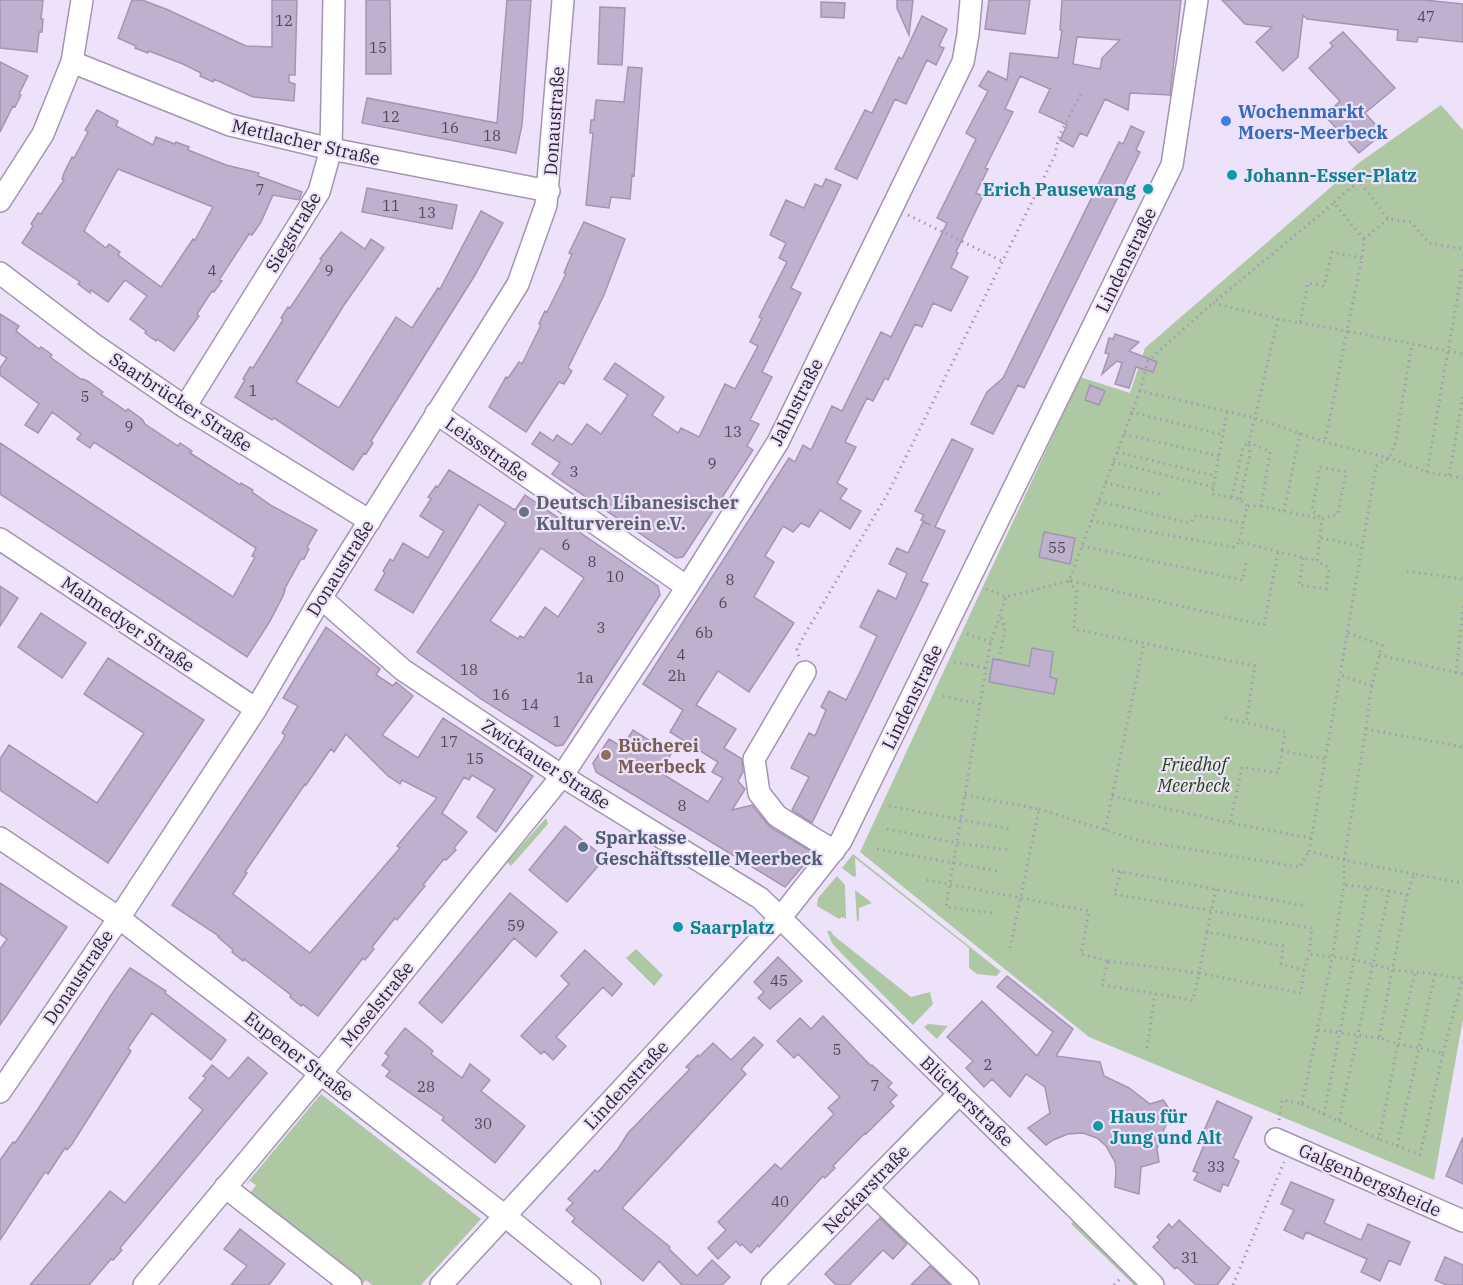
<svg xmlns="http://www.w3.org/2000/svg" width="1463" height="1285" font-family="'IBM Plex Serif',serif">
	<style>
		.green { fill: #adc8a3 }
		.building { fill: #bfb0ce; stroke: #a395b2; stroke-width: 1.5; fill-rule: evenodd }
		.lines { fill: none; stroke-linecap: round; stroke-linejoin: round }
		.minor-casing { stroke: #a395b2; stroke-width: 24 }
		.path { stroke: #a49aae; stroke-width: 3; stroke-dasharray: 1.5 4.5; stroke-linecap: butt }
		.minor { stroke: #fff; stroke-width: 21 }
		.shop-dot { fill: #3f7fe0; stroke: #eee2fb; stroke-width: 2 }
		.culture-dot { fill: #0f9aa8; stroke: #eee2fb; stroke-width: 2 }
		.worship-dot { fill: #6b7280; stroke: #eee2fb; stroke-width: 2 }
		.education-dot { fill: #8d6e63; stroke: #eee2fb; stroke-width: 2 }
		.service-dot { fill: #5c6f8a; stroke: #eee2fb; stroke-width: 2 }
		.labels { text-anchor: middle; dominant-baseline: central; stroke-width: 4.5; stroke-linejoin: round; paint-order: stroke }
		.number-label { font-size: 15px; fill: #504858 }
		.shop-label { font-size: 18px; font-weight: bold; fill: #366cbe; stroke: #eee2fb; text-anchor: start }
		.street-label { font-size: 18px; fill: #2b2531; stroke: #eee2fb }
		.culture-label { font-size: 18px; font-weight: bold; fill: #0d838f; stroke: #eee2fb; text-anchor: start }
		.worship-label { font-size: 18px; font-weight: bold; fill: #5b616d; stroke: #eee2fb; text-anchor: start }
		.education-label { font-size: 18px; font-weight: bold; fill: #785e54; stroke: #eee2fb; text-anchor: start }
		.park-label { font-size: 18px; font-style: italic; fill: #21440d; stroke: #eee2fb }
		.service-label { font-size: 18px; font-weight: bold; fill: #4e5e75; stroke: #eee2fb; text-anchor: start }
	</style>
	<rect width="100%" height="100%" fill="#eee2fb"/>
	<path class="green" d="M1441 105 1463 130V1019L1434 1180 1089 1037 860 852 1080 377 1130 393 1145 348 1360 162Z
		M546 818 548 824 511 866 507 862Z
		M853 854 999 970 1001 971 984 989 996 976 977 974 969 968V948L855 858 856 876 854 877 842 868Z
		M837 876 845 885 846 919 842 917 839 919 817 906 818 898Z
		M855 890 872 903 859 908V920L857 922Z
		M827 931H831L833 935 911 997 930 992 933 1004 913 1025 841 953 832 943Z
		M636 949 663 975 654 986 626 958Z
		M951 1022 937 1039 924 1027 928 1024 948 1026Z
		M321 1094 481 1219 421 1285H372L366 1280 361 1285 247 1197 256 1185 250 1181 247 1184V1183Z
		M1075 1220 1141 1285H1134L1071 1224Z"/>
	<path class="building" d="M0 0H43L41 19H43L42 32H39L37 52 0 48Z
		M132 0H142L166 9 246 46 272 47V0H297L295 75H289V82L295 84 294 101 253 97 214 79 213 82 200 76 201 73 183 64 149 51 148 53 135 48 136 46 118 38Z
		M366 0H390L391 74H366Z
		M507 0H531L522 125 516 153 362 123 367 98 497 123Z
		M897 0H913L909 35 897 8Z
		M989 0H1030L1025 34 985 29Z
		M1062 0H1181L1170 95 1130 93 1128 110 1105 99 1087 136 1080 133 1073 147 1060 140 1067 125 1039 112 1050 89 1020 76 1005 109 1013 112 985 168 988 169 976 193 983 196 956 252 958 253 951 268 968 277 951 311 933 303 922 327 915 324 888 380 885 378 873 401 867 398 845 442 856 447 837 483 847 489 840 499 861 511 850 529 820 510 809 527 801 523 793 532 783 526 765 556 774 562 754 597 794 623 749 692 718 671 696 705 736 729 724 748 742 759 743 772 738 781 745 789 732 810 752 805 770 827 814 853 785 887 606 778 596 772 593 763 609 739 622 747 633 730 671 754 662 769 663 770 661 773 708 802 723 778 712 772 718 762 670 732 683 710 643 684 789 458 795 462 803 445 811 450 832 406 842 411 881 332 891 337 947 223 937 218 976 139 966 133 988 91 979 86 988 71 1007 80 1010 53 1058 58 1062 30H1060ZM1077 37 1120 40 1102 58 1100 69 1073 64Z
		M1222 0H1424L1463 4V42L1418 37 1417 42 1397 40 1398 30 1307 19 1303 15 1298 57 1283 71 1256 42 1272 27 1245 24Z
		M821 2 845 3 844 18 821 17Z
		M600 7 625 8 622 65 598 64Z
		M922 16 947 29 939 46 944 48 936 65 927 60 906 104 895 99 857 179 835 169 865 110 872 113 899 57 902 59Z
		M1343 32 1395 88 1365 113 1383 133 1359 153 1325 116 1340 101 1309 68 1333 46 1330 43Z
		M0 62 28 76 19 94 21 95 15 107 13 106 0 132Z
		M628 67 642 68 634 176 632 175 630 199 611 197 609 208 586 205 593 133H590L591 120H594L596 100 624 102Z
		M97 110 118 121 116 126 153 145 156 137 175 144 176 142 189 147 188 150 226 165 259 173 258 176 302 192 299 200 273 195 261 222 252 235 249 234 219 280 222 281 214 292 212 291 197 314 199 316 174 351 157 339 156 341 150 337 145 333 146 331 130 319 147 296 125 280 108 302 91 290 90 293 78 284 80 282 22 243 33 226 31 224 38 213 41 214 64 180 62 179 64 173 72 157 74 158 88 132 85 130ZM118 169 213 207 195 240 193 239 161 287 118 255 120 252 109 244 106 248 84 231Z
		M1131 126 1144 132 1136 150 1140 152 1024 388 1018 385 993 434 971 424 987 392 1003 378 1119 142 1123 144Z
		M826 179 841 185 791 288 801 293 762 372 772 377 750 420 759 424 747 446 753 450 683 557 676 558 552 474 560 463 532 444 540 432 553 441 557 435 572 445 587 424 601 434 628 395 604 379 615 363 664 397 652 415 678 433 681 428 699 437 725 384 735 389 758 346 750 342 762 318 759 317 787 262 779 258 786 243 770 235 786 200 804 208 815 184 822 187Z
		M367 188 457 205 452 229 362 212Z
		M481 211 503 223 475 275 371 441 373 443 366 454 364 453 353 470 274 418 272 420 235 397 245 380 243 379 250 367 253 368 283 320 281 318 288 307 290 308 322 260 320 259 341 232 365 249 371 239 384 248 344 305 296 382 339 408 396 317 412 328 438 288 440 289Z
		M584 222 625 239 604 295 568 368 572 371 564 384 559 382 526 432 489 407 506 377 508 378 519 362 522 364 541 325 539 324 542 317 545 311 547 312 566 274 564 273 572 254 569 253Z
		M0 314 19 326 16 331 39 349 41 347 47 351 52 355 50 357 82 380 83 379 89 382 103 392 101 394 126 411 128 409 142 419 145 424 178 446 180 443 192 451 190 453 240 485 241 483 253 490 252 492 272 506 317 530 307 547 309 549 304 559H301L284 590H285L283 596 270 621 247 657 0 494V443L233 597 255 557 252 556 256 548 94 442 90 448 77 439 81 434 52 412 38 433 25 425 39 404 0 375V368L7 358 0 354Z
		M1115 334 1139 342 1129 351 1157 362 1153 372 1136 367 1129 388 1115 384 1122 363 1117 361 1102 374 1109 354 1105 353 1109 338 1113 339Z
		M1090 385 1105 391 1099 405 1085 400Z
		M952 439 973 449 935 527 945 531 921 581 928 584 812 823 792 810 809 777 791 768 809 733 815 736 826 710 821 707 829 691 846 700 859 674 877 636 860 627 878 590 896 599 907 573 889 564 897 548 908 553 923 522 930 525 921 520 924 515 915 511Z
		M449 470 515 510 525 495 658 586 660 595 563 745 556 746 481 699 417 652 506 523 479 504 413 613 375 590 385 573 383 571 390 559 393 561 403 543 428 558 444 531 420 516 431 499 428 497 436 486 438 487ZM541 548 584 578 558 617 545 607 524 638 520 636 518 639 490 621Z
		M1044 532 1075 538 1070 564 1039 557Z
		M0 586 18 598 0 626Z
		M41 613 86 643 62 678 18 647Z
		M326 627 380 669 376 675 393 686 396 682 413 696 382 735 418 758 443 718 533 776 496 832 477 817 495 789 472 775 469 780 464 777 442 813 467 832 454 848 456 850 446 860 444 859 423 885 425 886 397 920 395 918 372 947 374 949 365 960 363 958 318 1016 302 1004 301 1006 290 997 291 995 244 959 243 961 232 952 233 950 218 937 219 936 172 905 283 740 285 735 282 733 298 706 283 698ZM346 734 388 776 400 784 402 780 437 798 397 846 400 848 310 953 233 894 247 873 245 872 305 784 306 785 328 753 331 749 334 752Z
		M1032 648 1053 652 1050 677 1057 679 1054 694 989 682 993 659 1029 666Z
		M108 658 204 720 108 863 0 790V759L9 745 97 803 144 733 84 694Z
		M565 826 605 858 567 902 529 870Z
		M0 883 67 927 0 1025V949L7 939 0 934Z
		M510 893 557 932 536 957 514 938 442 1023 419 1003Z
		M585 950 622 984 612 996 603 987 556 1037 566 1046 553 1060 544 1051 541 1054 521 1036 569 984 561 976Z
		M778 957 802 981 770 1009 758 998 764 992 754 982Z
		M130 968 166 991 165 993 226 1040 211 1060 152 1013 128 1048 131 1051 72 1144 67 1150 65 1148 48 1174 45 1172 0 1240V1160L13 1142 15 1143 38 1109 111 995Z
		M1007 976 1073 1029 1056 1056 1100 1062 1104 1076 1129 1088 1150 1104 1163 1100 1175 1117 1166 1125 1160 1138 1157 1149 1159 1162 1141 1167 1139 1194 1115 1187 1116 1170 1115 1162 1106 1146 1097 1138 1083 1133 1068 1134 1053 1140 1046 1145 1028 1128 1050 1113 1045 1087 1026 1074 1010 1097 992 1079 984 1087 966 1068 973 1061 947 1037 982 1001 1037 1056 1053 1032 997 987Z
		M823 1016 871 1066 872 1065 892 1083 888 1087 897 1095 890 1102 894 1106 866 1134 865 1133 833 1166 835 1168 825 1178 823 1176 759 1247 758 1245 751 1253 742 1244 740 1246 736 1241 718 1259 708 1248 726 1230 718 1222 775 1164 781 1169 834 1114 828 1108 840 1097 798 1054 794 1058 777 1041 800 1018 811 1029Z
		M405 1028 433 1051 431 1054 462 1078 470 1064 490 1080 481 1091 525 1126 495 1163 442 1120 444 1117 386 1076 390 1071 382 1065 389 1056 385 1053Z
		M754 1037 763 1045 741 1069 746 1074 622 1208 670 1247 669 1249 697 1276 712 1260 730 1277 722 1285H682L659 1261 643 1281 572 1222 575 1218 566 1210 573 1203 568 1199 595 1170 598 1172 618 1149 628 1133 690 1069 686 1067 698 1055 699 1057 713 1043 731 1060Z
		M248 1057 267 1073 120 1248 122 1250 113 1260 111 1259 89 1285H30L110 1191 125 1203 203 1110 189 1098 206 1078 203 1076 212 1065 229 1079Z
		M1217 1101 1252 1117 1233 1158 1239 1161 1228 1186 1223 1184 1220 1192 1194 1180 1198 1173 1193 1171 1207 1138 1202 1135Z
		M1463 1137V1184L1446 1176Z
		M1291 1182 1334 1200 1324 1223 1361 1240 1368 1224 1410 1242 1400 1265 1389 1260 1380 1281 1361 1272 1367 1259 1306 1232 1303 1239 1284 1230 1294 1210 1281 1204Z
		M880 1218 907 1244 893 1259 883 1250 849 1285H836L825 1274Z
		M1179 1220 1230 1268 1217 1285H1196L1177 1267 1175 1269 1153 1247 1160 1240 1157 1237 1169 1224 1172 1228Z
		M240 1229 285 1264 269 1285H231L247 1266 224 1249Z
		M1445 1257 1463 1265V1285H1447L1435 1280Z
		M930 1266 950 1285H911Z"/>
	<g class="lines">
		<defs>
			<path id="minor" d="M72 62 230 125 331 149 549 191
				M0 201 43 134 72 62 82 0
				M0 273 96 346 185 407 370 521
				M185 407 319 192 331 149 334 0
				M436 413 687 587
				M0 539 256 709
				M321 598 403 670 562 776 760 898 1074 1206 1153 1285
				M805 672 754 759 759 793 777 816 834 851
				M0 838 119 918 505 1216 590 1285
				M0 1092 119 918 256 709 321 598 518 284 546 205 563 0
				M1276 1139 1463 1221
				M225 1187 351 1285
				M867 1188 968 1285
				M144 1285 321 1073 562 776 687 587 778 442 963 62 968 34 971 0
				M441 1285 781 917 841 841 1172 165 1197 0
				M772 1285 959 1094"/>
		</defs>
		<use href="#minor" class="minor-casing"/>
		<path class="path" d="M1334 202 1359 181 1388 219 1411 222 1429 243 1463 249
			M908 215 1004 262
			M1388 219 1364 239 1362 258 1347 331 1463 354
			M1362 258 1332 252 1324 286 1308 283 1300 323 1278 319 1213 303 1334 203 1364 239
			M1278 319 1249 442 1270 452 1261 506H1247L1239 542 1317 561 1322 519 1338 514 1346 472 1320 467 1312 510 1322 519
			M1300 323 1347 331 1325 442
			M1140 391 1148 361 1213 303
			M1131 412 1223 435
			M1227 412 1212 494 1240 499 1247 506
			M1124 434 1219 456
			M1117 452 1216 476
			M1113 462 1213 487
			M1427 472 1463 265
			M1449 475 1463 397
			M1105 483 1164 495
			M1232 497 1243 447 1249 442
			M1240 499 1250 455 1249 442
			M1099 501 1190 523 1196 515 1243 523
			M1261 506 1320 519
			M1284 511 1300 433
			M1091 521 1234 547 1239 542
			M1321 538 1362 546
			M1082 546 1243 580 1246 563
			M1303 558 1299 585 1326 589 1329 568 1317 561
			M1407 571 1463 579
			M1069 581 1077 592 1074 629 1255 666 1246 723
			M1071 581 1264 625 1278 552
			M986 589 1006 597 1069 581 1140 391 1255 418 1325 442 1389 458 1427 472 1463 478
			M1348 633 1382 645 1371 689 1366 728
			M967 634 991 642
			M1379 655 1463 674
			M799 656 797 649 805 634 888 493 1055 155 1059 136 1082 92
			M999 660 1005 627 1001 616
			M954 662 986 668
			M1456 673 1463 606
			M1372 686 1340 675 1376 466 1389 458 1395 445 1412 344
			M943 696 980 704
			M1225 718 1285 732 1282 751
			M965 795 1039 809 1010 948
			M1112 796 1230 823
			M889 806 1010 829
			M1039 809 1140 841 1300 867 1309 851
			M887 829 957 843 1008 850
			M1105 830 1144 643
			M1311 838 1230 823 1242 767 1278 773 1282 751 1325 759
			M877 849 997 871
			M1112 870 1307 906
			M1121 872 1114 894 1312 928 1309 954 1352 959 1394 970 1415 972 1398 1044 1419 1048 1397 1146 1379 1139
			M1414 874 1344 860 1366 729 1463 747
			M927 880 1089 911 1081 954 1108 961
			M1216 889 1207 932 1283 946 1281 964 1304 970 1309 954
			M1407 895 1414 874 1463 883
			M992 913 946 907 990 645 1006 597
			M1207 932 1199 973 1301 993 1304 970
			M1108 961 1199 973 1193 1000 1102 985Z
			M1435 974 1463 979
			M1318 1030 1379 1038
			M1147 1048 1155 994
			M1443 1053 1463 977
			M1302 1104 1324 1114 1368 887 1344 885
			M1324 1114 1339 1121 1389 891 1368 887
			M1279 1120 1282 1100 1302 1104 1332 958 1344 885V860L1309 851 1340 675
			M1339 1121 1379 1139 1398 1044 1379 1038 1407 895 1389 891
			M1397 1146 1420 1155 1443 1053 1419 1048 1435 974 1415 972
			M1114 1285 1121 1278
			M1233 1285 1284 1162"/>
		<use href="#minor" class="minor"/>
	</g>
	<circle class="shop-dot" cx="1226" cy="121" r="6"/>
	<g class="culture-dot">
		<circle cx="1232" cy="175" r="6"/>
		<circle cx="1148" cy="189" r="6"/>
		<circle cx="678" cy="927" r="6"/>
		<circle cx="1098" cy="1126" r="6"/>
	</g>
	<circle class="worship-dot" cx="524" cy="512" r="6"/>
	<circle class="education-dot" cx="606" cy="755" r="6"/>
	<circle class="service-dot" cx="583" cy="847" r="6"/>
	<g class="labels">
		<g class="number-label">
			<text x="1426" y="16">47</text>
			<text x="284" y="20">12</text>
			<text x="378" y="47">15</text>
			<text x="391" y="116">12</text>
			<text x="450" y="127">16</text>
			<text x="492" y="135">18</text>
			<text x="260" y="189">7</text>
			<text x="391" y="205">11</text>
			<text x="427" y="212">13</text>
			<text x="212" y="270">4</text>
			<text x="329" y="270">9</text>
			<text x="253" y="390">1</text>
			<text x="85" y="396">5</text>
			<text x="129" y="426">9</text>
			<text x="733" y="431">13</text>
			<text x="712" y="463">9</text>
			<text x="574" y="471">3</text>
			<text x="566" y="544">6</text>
			<text x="1057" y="547">55</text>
			<text x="592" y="561">8</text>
			<text x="615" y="576">10</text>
			<text x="730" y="579">8</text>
			<text x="723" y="602">6</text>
			<text x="601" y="627">3</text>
			<text x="704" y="632">6b</text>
			<text x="681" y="654">4</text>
			<text x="469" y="669">18</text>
			<text x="677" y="675">2h</text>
			<text x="585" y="677">1a</text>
			<text x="501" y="694">16</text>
			<text x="530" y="704">14</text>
			<text x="557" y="721">1</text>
			<text x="449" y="741">17</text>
			<text x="475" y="758">15</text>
			<text x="682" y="805">8</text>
			<text x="516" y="925">59</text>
			<text x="779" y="980">45</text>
			<text x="837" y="1049">5</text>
			<text x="988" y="1064">2</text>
			<text x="875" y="1085">7</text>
			<text x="426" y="1086">28</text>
			<text x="483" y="1123">30</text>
			<text x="1216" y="1166">33</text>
			<text x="780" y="1201">40</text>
			<text x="1190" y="1257">31</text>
		</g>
		<g class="shop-label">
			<text x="1238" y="111">Wochenmarkt<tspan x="1238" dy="21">Moers-Meerbeck</tspan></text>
		</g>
		<g class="street-label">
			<text transform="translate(554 121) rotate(-86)">Donaustraße</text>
			<text transform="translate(306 142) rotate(13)">Mettlacher Straße</text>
			<text transform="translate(293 232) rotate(-59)">Siegstraße</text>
			<text transform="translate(1126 260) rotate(-64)">Lindenstraße</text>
			<text transform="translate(181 402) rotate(33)">Saarbrücker Straße</text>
			<text transform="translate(796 402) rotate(-63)">Jahnstraße</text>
			<text transform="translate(487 449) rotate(35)">Leissstraße</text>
			<text transform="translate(340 568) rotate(-58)">Donaustraße</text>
			<text transform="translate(128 624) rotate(34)">Malmedyer Straße</text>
			<text transform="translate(912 697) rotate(-64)">Lindenstraße</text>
			<text transform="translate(546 764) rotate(33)">Zwickauer Straße</text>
			<text transform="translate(78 977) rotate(-56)">Donaustraße</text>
			<text transform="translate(377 1004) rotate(-51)">Moselstraße</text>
			<text transform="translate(299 1056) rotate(38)">Eupener Straße</text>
			<text transform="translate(626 1085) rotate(-47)">Lindenstraße</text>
			<text transform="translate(967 1101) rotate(44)">Blücherstraße</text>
			<text transform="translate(1370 1180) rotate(24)">Galgenbergsheide</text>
			<text transform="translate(866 1189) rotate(-46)">Neckarstraße</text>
		</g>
		<g class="culture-label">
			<text x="1244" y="175">Johann-Esser-Platz</text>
			<text x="1136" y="189" text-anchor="end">Erich Pausewang</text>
			<text x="690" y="927">Saarplatz</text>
			<text x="1110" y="1116">Haus für<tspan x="1110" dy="21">Jung und Alt</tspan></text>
		</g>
		<g class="worship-label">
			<text x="536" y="502">Deutsch Libanesischer<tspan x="536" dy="21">Kulturverein e.V.</tspan></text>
		</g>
		<g class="education-label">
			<text x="618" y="745">Bücherei<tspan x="618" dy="21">Meerbeck</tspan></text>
		</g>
		<g class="park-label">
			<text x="1194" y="764">Friedhof<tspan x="1194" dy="21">Meerbeck</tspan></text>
		</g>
		<g class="service-label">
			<text x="595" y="837">Sparkasse<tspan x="595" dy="21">Geschäftsstelle Meerbeck</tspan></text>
		</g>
	</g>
</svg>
